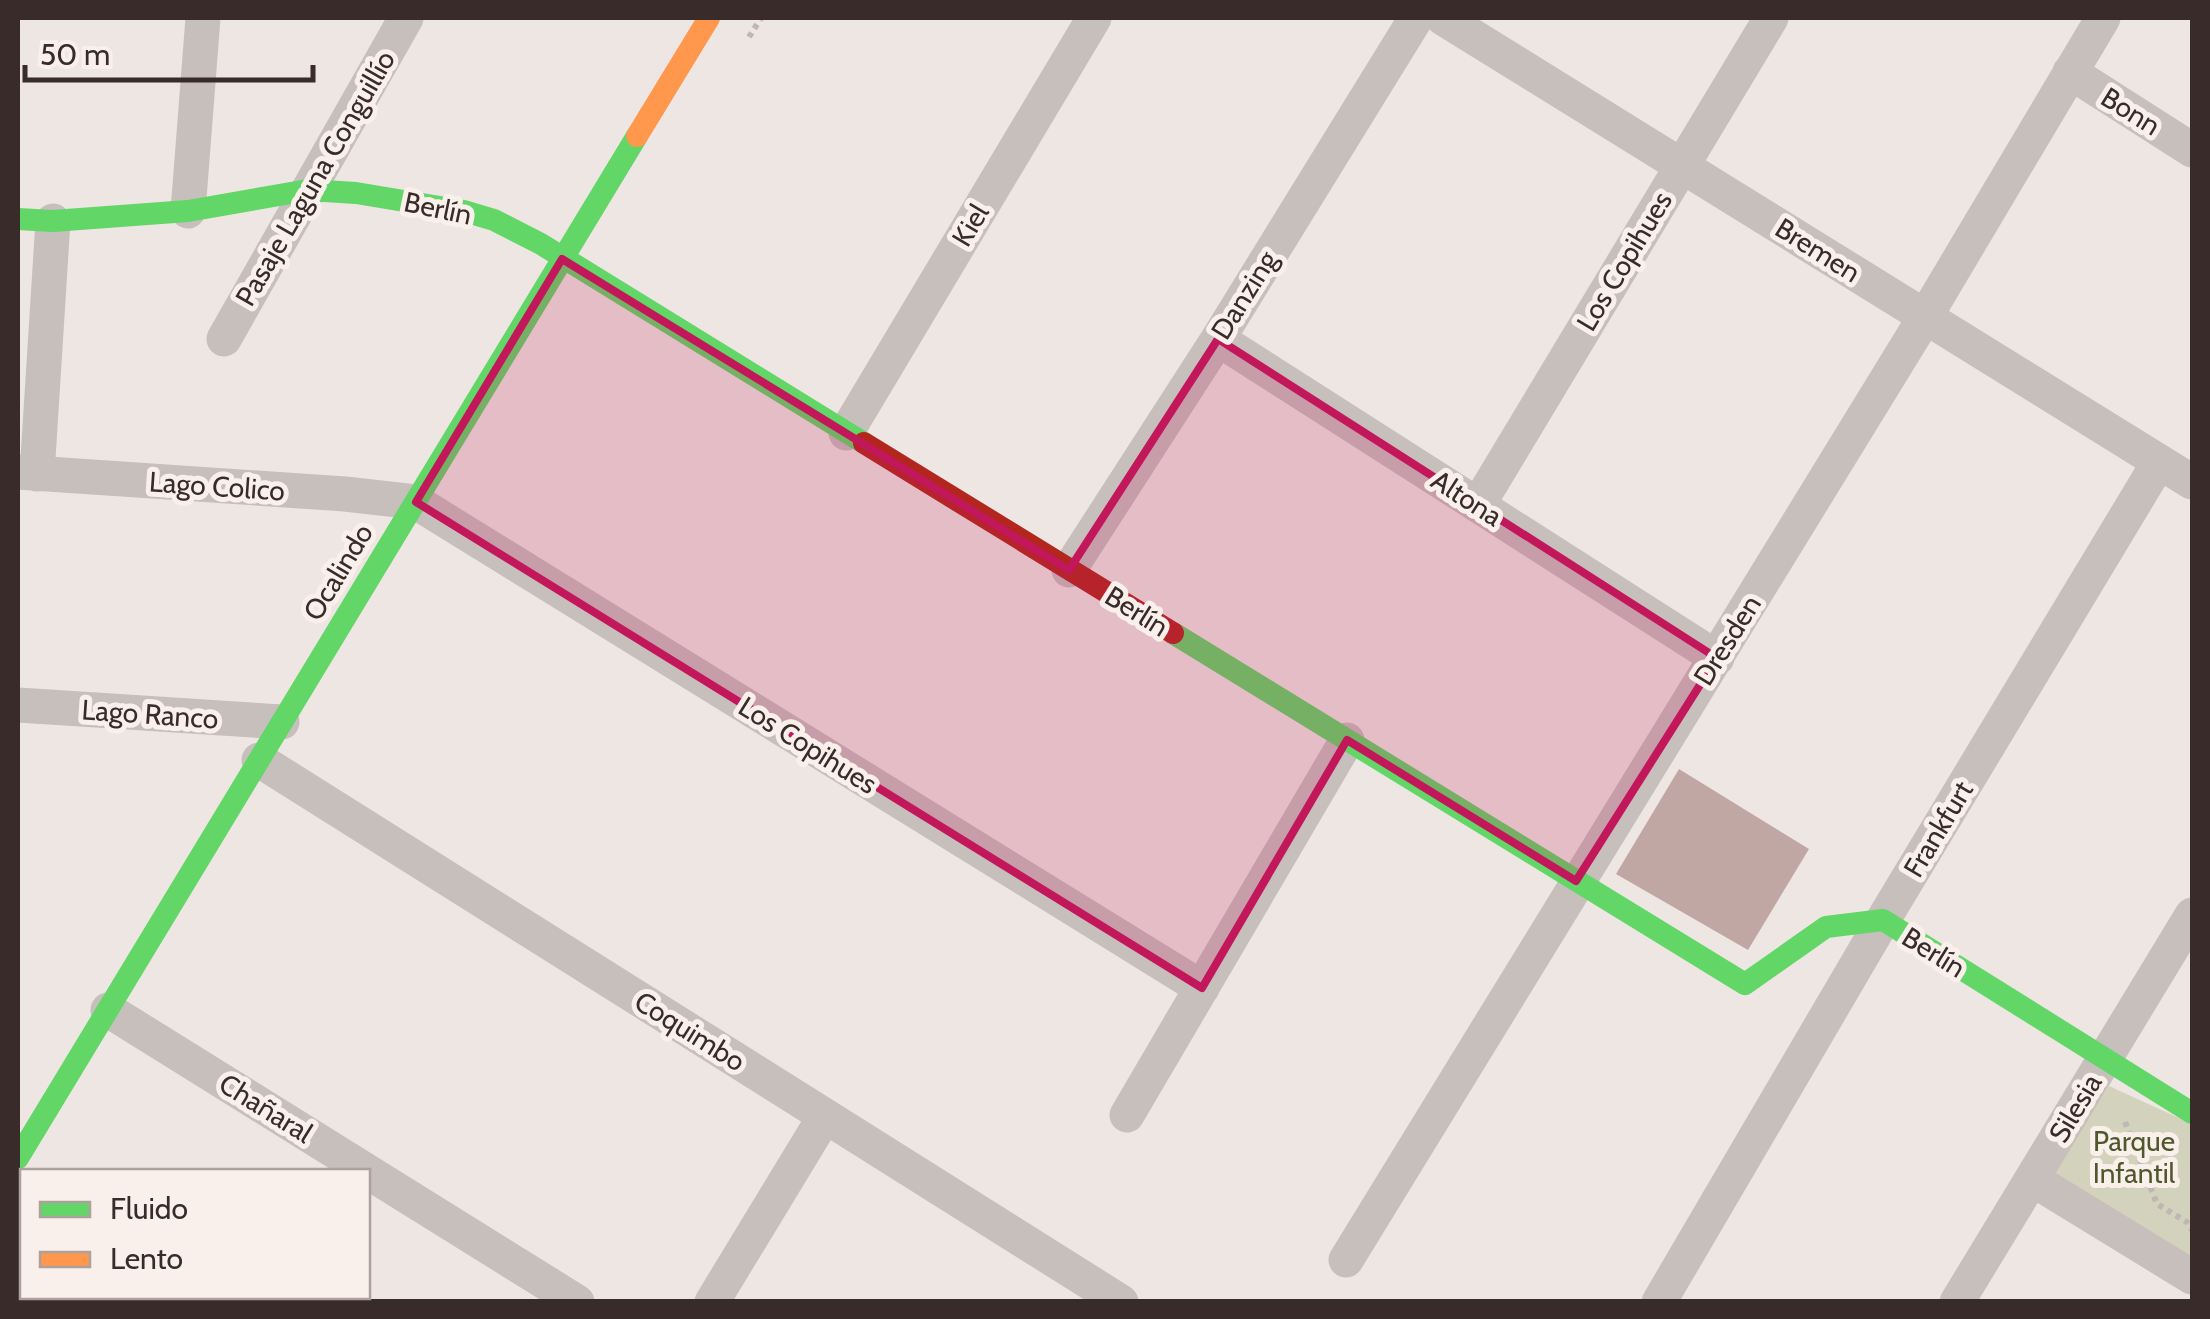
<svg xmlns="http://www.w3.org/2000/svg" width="2210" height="1319" font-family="Cabin,sans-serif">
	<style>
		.green { fill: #d3d2bd }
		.building { fill: #c1a7a4 }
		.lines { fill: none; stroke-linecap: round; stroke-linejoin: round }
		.path { stroke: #c0b7b4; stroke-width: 6; stroke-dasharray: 5 5; stroke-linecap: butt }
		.street { stroke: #c7bfbc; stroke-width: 35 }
		.fast { stroke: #63d668; stroke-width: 22 }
		.slow { stroke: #ff974d; stroke-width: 22 }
		.jam { stroke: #b3261e; stroke-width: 22 }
		.marked { fill: #c2185b; fill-opacity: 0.2; stroke: #c2185b; stroke-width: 8; stroke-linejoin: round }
		.labels { text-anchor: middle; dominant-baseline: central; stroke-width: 10; stroke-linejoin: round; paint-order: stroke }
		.street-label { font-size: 28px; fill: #382b29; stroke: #faf0eb }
		.park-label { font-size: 28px; fill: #4f572d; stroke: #faf0eb }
	</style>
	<rect width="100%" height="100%" fill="#eee6e3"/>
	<path class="green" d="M2109 1086 2192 1124V1259L2051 1177Z"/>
	<path class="building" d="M1679 769 1809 849 1748 950 1616 874Z"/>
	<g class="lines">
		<path class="path" d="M749 37 761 18
			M2125 1122 2157 1204 2187 1222 2192 1230
			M18 1244 22 1236
			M18 1300 21 1302"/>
		<path class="street" d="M1443 18 2192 482
			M2070 72 2192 150
			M188 211 203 18
			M224 339 406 18
			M1218 339 1717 658
			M846 433 1094 18
			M18 472 345 494 416 502 1202 988
			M37 474 53 221
			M1478 505 1771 18
			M1069 570 1218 339 1416 18
			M18 705 282 722
			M259 760 1121 1302
			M108 1010 577 1302
			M1127 1115 1347 740
			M2032 1179 2192 1277
			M1346 1260 1925 317 2103 18
			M712 1302 825 1116
			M1659 1302 1883 920 2159 462
			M1957 1302 2192 915"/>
		<path class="fast" d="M18 219 53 221 188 211 308 190 356 193 464 211 494 220 541 244 864 443
			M1173 633 1745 984 1826 927 1883 920 2192 1113
			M18 1158 637 136"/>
		<path class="slow" d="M637 136 709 18"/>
		<path class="jam" d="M864 443 1173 633"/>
	</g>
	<path class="marked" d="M562 259 1069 570 1218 339 1717 658 1576 881 1347 740 1202 988 416 502Z"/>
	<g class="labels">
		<g class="street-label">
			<text transform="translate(2131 111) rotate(32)">Bonn</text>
			<text transform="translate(315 178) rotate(-60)">Pasaje Laguna Conguillío</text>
			<text transform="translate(438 208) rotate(12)">Berlín</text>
			<text transform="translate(970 225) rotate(-59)">Kiel</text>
			<text transform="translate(1818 250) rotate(32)">Bremen</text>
			<text transform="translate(1624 261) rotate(-59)">Los Copihues</text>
			<text transform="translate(1244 295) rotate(-58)">Danzing</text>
			<text transform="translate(217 486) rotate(4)">Lago Colico</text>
			<text transform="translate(1467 498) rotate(33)">Altona</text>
			<text transform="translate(338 572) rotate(-59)">Ocalindo</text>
			<text transform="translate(1137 611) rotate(32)">Berlín</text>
			<text transform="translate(1727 640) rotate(-58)">Dresden</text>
			<text transform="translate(150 714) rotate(4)">Lago Ranco</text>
			<text transform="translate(808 745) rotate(32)">Los Copihues</text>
			<text transform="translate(1938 829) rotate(-59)">Frankfurt</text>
			<text transform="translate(1934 952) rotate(32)">Berlín</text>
			<text transform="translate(690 1031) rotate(32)">Coquimbo</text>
			<text transform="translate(266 1108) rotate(32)">Chañaral</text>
			<text transform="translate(2075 1108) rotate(-59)">Silesia</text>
		</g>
		<g class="park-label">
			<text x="2134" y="1141">Parque<tspan x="2134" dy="32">Infantil</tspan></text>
		</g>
	</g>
	<rect width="2210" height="1319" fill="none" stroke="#382b29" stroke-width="40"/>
	<rect x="20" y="1169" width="350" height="130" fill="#faf0eb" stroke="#aca19d" stroke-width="2.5"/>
	<rect x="40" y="1202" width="50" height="15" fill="#63d668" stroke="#aca19d" stroke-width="2.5"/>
	<text x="110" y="1219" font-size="30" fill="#382b29">Fluido</text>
	<rect x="40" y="1252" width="50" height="15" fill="#ff974d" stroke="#aca19d" stroke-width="2.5"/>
	<text x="110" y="1269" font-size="30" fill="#382b29">Lento</text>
	<path d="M25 65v15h288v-15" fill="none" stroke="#382b29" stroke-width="5"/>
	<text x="40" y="65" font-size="30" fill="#382b29" stroke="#faf0eb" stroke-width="8" paint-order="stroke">50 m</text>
</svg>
